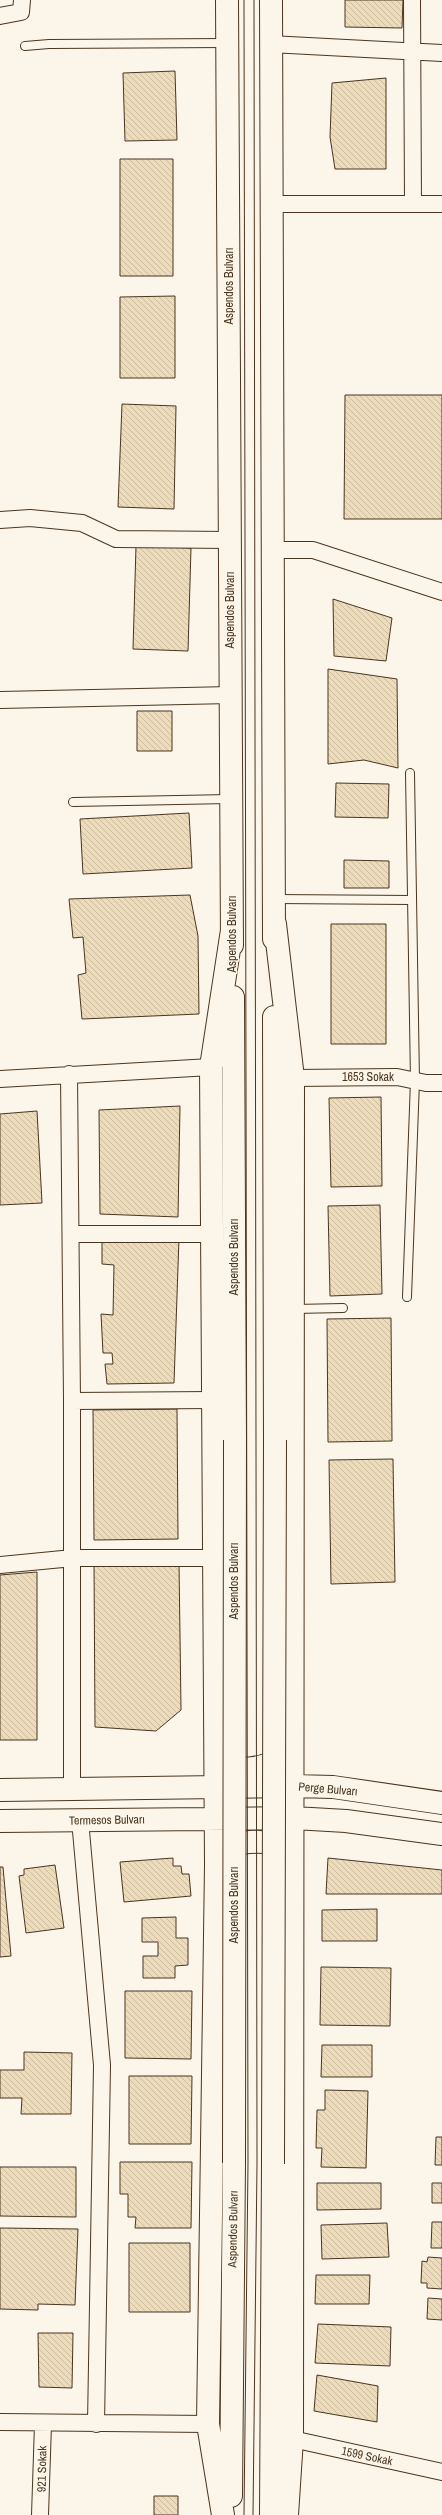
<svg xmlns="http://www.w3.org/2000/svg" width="442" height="2515" font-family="'Archivo Narrow',sans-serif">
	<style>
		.building { fill: url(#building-back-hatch); stroke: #4a3520 }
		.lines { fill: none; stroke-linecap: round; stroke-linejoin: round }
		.lane-casing { stroke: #4a3520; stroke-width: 10 }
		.street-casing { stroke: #4a3520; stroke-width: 18 }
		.primary-casing { stroke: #4a3520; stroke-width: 24 }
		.lane { stroke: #fbf6e9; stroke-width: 8 }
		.street { stroke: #fbf6e9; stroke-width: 16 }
		.primary { stroke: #fbf6e9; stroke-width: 22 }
		.tram { stroke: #4a3520; stroke-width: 1 }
		.primary-bridge-casing { stroke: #4a3520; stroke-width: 24; stroke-linecap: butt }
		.primary-bridge { stroke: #fbf6e9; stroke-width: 22 }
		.labels { text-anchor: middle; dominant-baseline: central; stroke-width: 3; stroke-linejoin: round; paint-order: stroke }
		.street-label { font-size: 12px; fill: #4a3520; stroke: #fbf6e9 }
	</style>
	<defs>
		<pattern id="building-back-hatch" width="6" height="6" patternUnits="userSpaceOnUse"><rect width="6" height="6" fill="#ecdcbc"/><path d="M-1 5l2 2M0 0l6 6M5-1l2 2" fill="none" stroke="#ccbda1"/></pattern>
	</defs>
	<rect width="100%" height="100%" fill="#fbf6e9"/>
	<path class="building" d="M345 0H403L402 28 345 27Z
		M175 71 177 140 125 141 123 73Z
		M386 78V169H335L330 137 332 83Z
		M120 159H173V276H120Z
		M175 296V378H120V297Z
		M345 395H442V519H344Z
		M122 404 176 406 174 509 118 507Z
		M136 546 191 548 188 651 133 649Z
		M333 599 392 618 386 661 334 656Z
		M328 669 397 679 398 768 364 760 328 764Z
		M137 711H172V751H137Z
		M336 783 389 784 388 818 335 817Z
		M189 813 192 868 83 874 80 819Z
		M344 860 389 861V888H344Z
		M190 895 198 936 199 1014 82 1019 78 975 86 973 83 937 73 938 69 899Z
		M331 924H386V1044H331Z
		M381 1097 382 1186 331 1187 329 1098Z
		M180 1106 178 1217 100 1214 99 1110Z
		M37 1111 42 1203 0 1205V1114Z
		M380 1205 382 1294 330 1296 328 1206Z
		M179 1238 174 1383 107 1384 105 1364H113L112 1353H103L101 1314 113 1315 114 1265 102 1264V1240Z
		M391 1318 392 1441 328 1442 327 1319Z
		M177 1409 178 1539 94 1540 93 1410Z
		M393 1459 395 1582 331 1584 329 1460Z
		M94 1563H179L181 1710 156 1731 95 1727Z
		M37 1572V1740H0V1575Z
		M173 1858V1866H181L182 1874H189L191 1896 124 1902 120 1862Z
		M328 1858 442 1870V1894H326Z
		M55 1865 64 1928 26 1933 19 1876 24 1875V1869Z
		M0 1867H3L11 1956 0 1957Z
		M377 1909V1941H322V1910Z
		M176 1917V1938H188V1965L175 1966V1978H143V1956H158V1942H142V1918Z
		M321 1967 391 1968 390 2026 320 2025Z
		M125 1991H192L191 2059 125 2058Z
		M322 2045H372V2077H321Z
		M24 2052 72 2053 71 2114H21L22 2098H0V2070H24Z
		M129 2076H192L191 2144H129Z
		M325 2090 368 2091 366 2168 321 2167 322 2148H316L317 2110H325Z
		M436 2137H442V2165H435Z
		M120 2162H192L191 2228H135L136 2217H128V2194H120Z
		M0 2167H76V2217L0 2216Z
		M317 2183H381V2209L317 2210Z
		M432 2183H442V2203H432Z
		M432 2222H442V2248H431Z
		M387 2223 389 2257 322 2259 321 2225Z
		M0 2228 78 2229 75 2305 38 2304V2310L0 2309Z
		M129 2243H190V2312H129Z
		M428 2257 442 2258V2289L427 2288V2283H421L422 2261 427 2262Z
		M316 2275H370L369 2304H315Z
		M428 2298 442 2299V2320L427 2319Z
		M318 2324 391 2327 390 2366 315 2363Z
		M38 2333H73L72 2388 39 2387Z
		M317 2375 378 2386 377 2422 314 2411Z
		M154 2496H178V2515H154Z"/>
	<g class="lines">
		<defs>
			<path id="lane" d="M25 46 49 44 226 43
				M73 802 230 799
				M275 899 412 900
				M407 1297 415 1081 410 773
				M294 1309 343 1308"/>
			<path id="street" d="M412 0 413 204
				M0 16 21 12 22 0
				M270 44 442 53
				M271 204H442
				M0 520 30 518 82 523 116 539 230 540
				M273 550H313L442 592
				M0 700 231 695
				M69 1074 72 1401V1789
				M293 1078 397 1077 426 1083H442
				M0 1079 211 1067
				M71 1234H212
				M72 1401 212 1400
				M0 1565 73 1558H213
				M80 1820 102 2065 96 2424
				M0 2422 208 2424
				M292 2439 442 2472
				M40 2515 43 2424"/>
			<path id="primary" d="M227 0 232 945
				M271 0 274 939
				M275 924 293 1078 292 2439 287 2515
				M233 997 235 1440
				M274 1017 275 1440
				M220 1754C235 1779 267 1766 286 1757L287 1753
				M0 1790 294 1786 333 1787 442 1803
				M0 1821 294 1818 346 1821 442 1834
				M221 1855 225 1846C244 1842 276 1836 289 1855
				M231 2496 234 2163
				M223 2515 208 2424 216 1865 211 1067 232 930
				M271 2515 273 2164"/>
		</defs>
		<use href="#lane" class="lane-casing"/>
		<use href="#street" class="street-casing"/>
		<use href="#primary" class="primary-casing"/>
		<use href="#lane" class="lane"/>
		<use href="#street" class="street"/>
		<use href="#primary" class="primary"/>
		<path class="tram" d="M244 0 248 2163 244 2515
			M253 2515 257 2164 254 0"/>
		<defs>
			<path id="primary-bridge" d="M234 2163 235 1440
				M273 2164 275 1440"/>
		</defs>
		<use href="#primary-bridge" class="primary-bridge-casing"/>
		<use href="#primary-bridge" class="primary-bridge"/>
	</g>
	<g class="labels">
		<g class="street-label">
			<text transform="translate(229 286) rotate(-90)">Aspendos Bulvarı</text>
			<text transform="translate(230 610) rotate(-90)">Aspendos Bulvarı</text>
			<text transform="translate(232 934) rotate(-90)">Aspendos Bulvarı</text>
			<text x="368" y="1077">1653 Sokak</text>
			<text transform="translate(234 1257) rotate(-90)">Aspendos Bulvarı</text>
			<text transform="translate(234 1581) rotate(-90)">Aspendos Bulvarı</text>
			<text transform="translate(328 1789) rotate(5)">Perge Bulvarı</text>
			<text transform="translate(107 1820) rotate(-1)">Termesos Bulvarı</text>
			<text transform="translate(234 1905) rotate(-90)">Aspendos Bulvarı</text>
			<text transform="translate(233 2229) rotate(-89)">Aspendos Bulvarı</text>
			<text transform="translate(367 2456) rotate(12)">1599 Sokak</text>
			<text transform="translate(42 2469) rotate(-89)">921 Sokak</text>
		</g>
	</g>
</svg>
